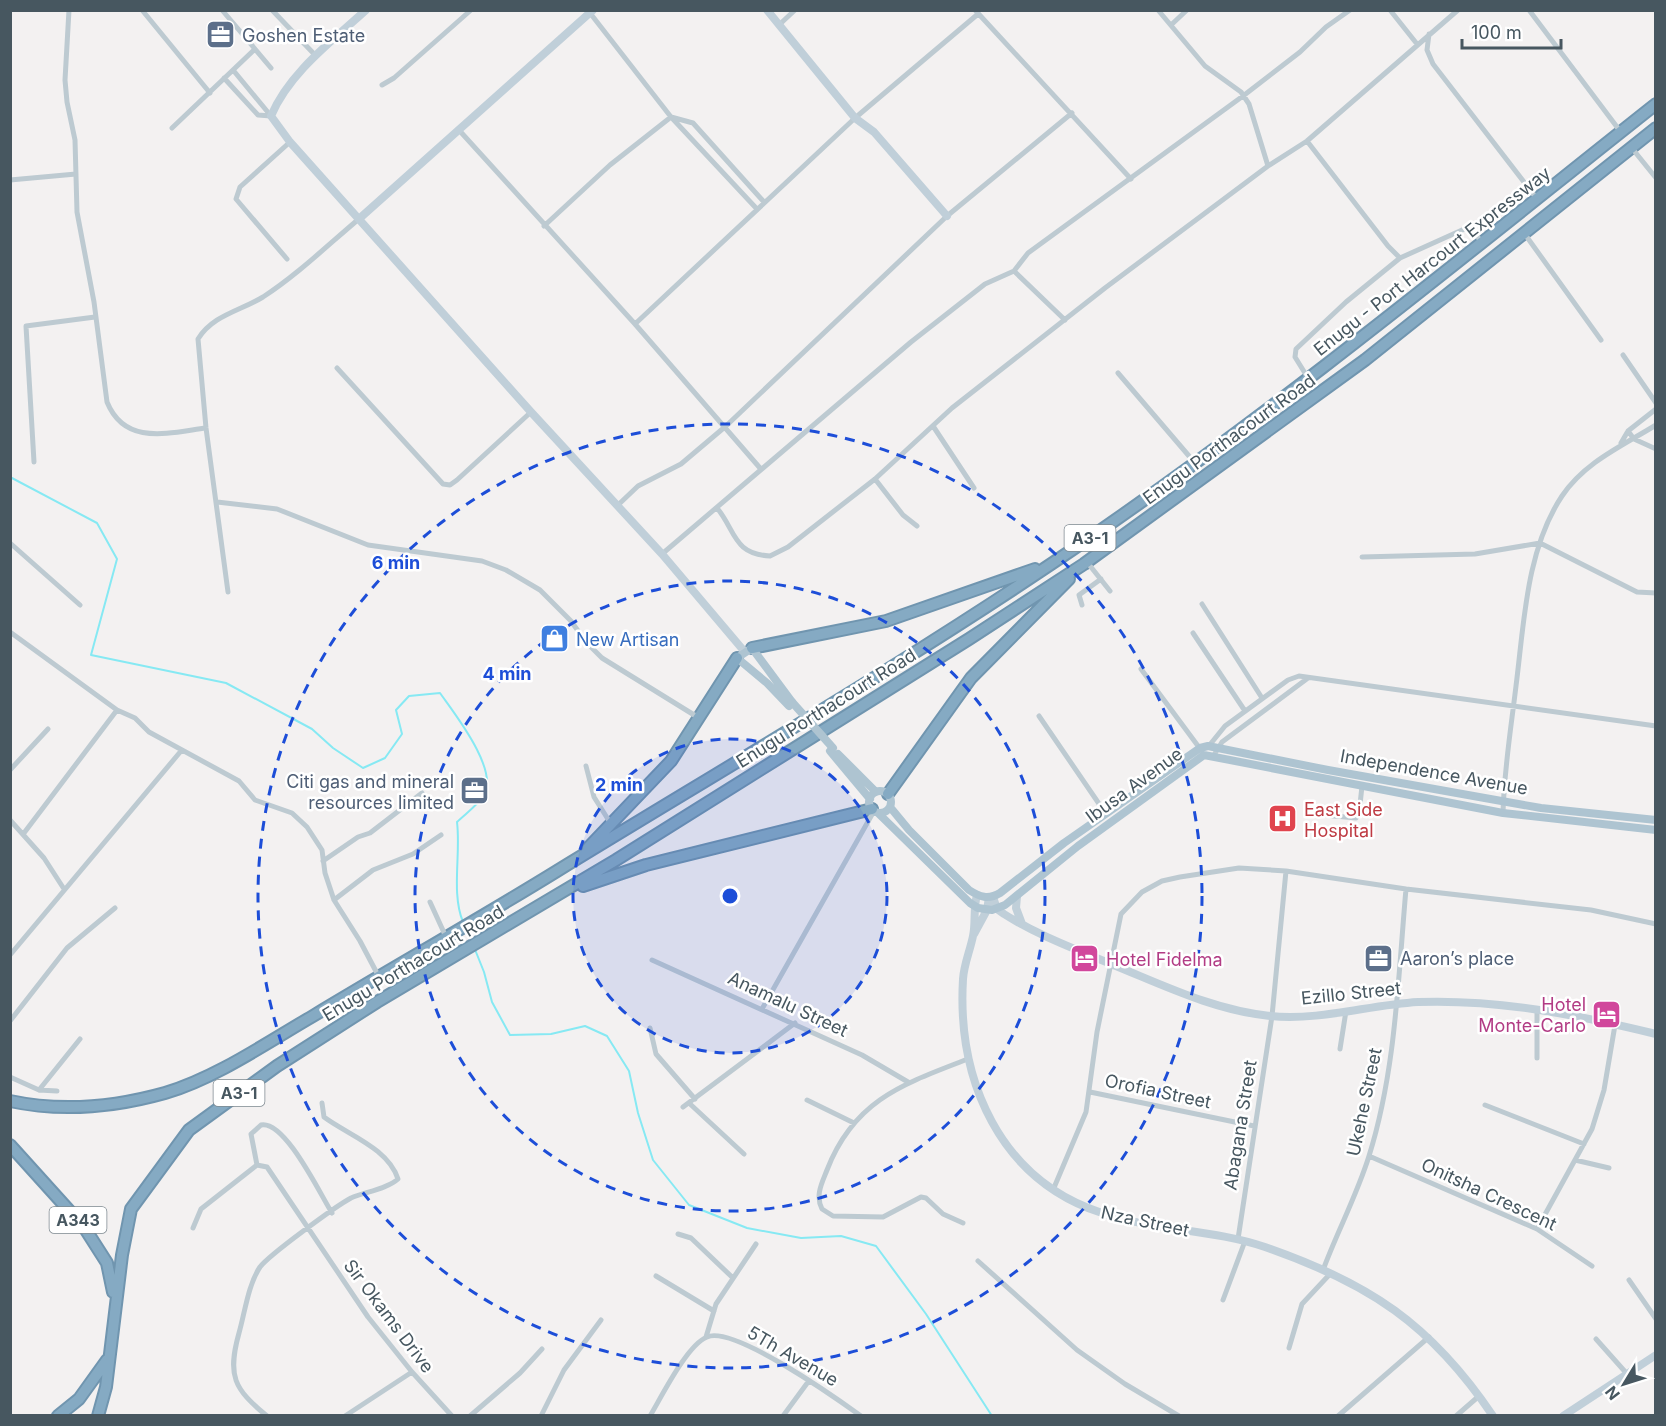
<svg xmlns="http://www.w3.org/2000/svg" width="1666" height="1426" font-family="Inter,sans-serif">
	<style>
		.lines { fill: none; stroke-linecap: round; stroke-linejoin: round }
		.stream { stroke: #86e9f3; stroke-width: 2 }
		.highway-casing { stroke: #7095af; stroke-width: 14 }
		.street { stroke: #bdcad1; stroke-width: 5 }
		.secondary { stroke: #c0cfd9; stroke-width: 8 }
		.primary { stroke: #aec4d1; stroke-width: 8 }
		.highway { stroke: #85aac3; stroke-width: 10 }
		.primary-bridge { stroke: #aec4d1; stroke-width: 8 }
		.ring { fill: none; stroke: #1d4ed8; stroke-width: 3; stroke-dasharray: 10 8 }
		.labels { text-anchor: middle; dominant-baseline: central; stroke-width: 5; stroke-linejoin: round; paint-order: stroke }
		.shield { fill: #fff; stroke: #7e8990; stroke-width: 1.5 }
		.shield-label { font-size: 16px; font-weight: bold; fill: #475760 }
		.service-label { font-size: 18px; fill: #4e5e75; stroke: #fff; text-anchor: start }
		.street-label { font-size: 18px; fill: #475760; stroke: #fff }
		.shop-label { font-size: 18px; fill: #366cbe; stroke: #fff; text-anchor: start }
		.health-label { font-size: 18px; fill: #be3a42; stroke: #fff; text-anchor: start }
		.hotel-label { font-size: 18px; fill: #b23c85; stroke: #fff; text-anchor: start }
		.centre { fill: #1d4ed8; stroke: #fff; stroke-width: 3 }
		.ring-label { font-size: 18px; text-anchor: middle; font-weight: bold; fill: #1d4ed8; stroke: #fff; stroke-width: 5; stroke-linejoin: round; paint-order: stroke }
	</style>
	<rect width="100%" height="100%" fill="#f3f1f1"/>
	<g class="lines">
		<path class="stream" d="M10 477 97 523 117 559 91 655 226 683 312 729 333 748 363 768 385 758 402 734 396 710 409 696 440 693C454 713 501 772 483 796 477 806 465 814 457 822 461 854 451 893 463 922
			M467 930 472 942
			M474 947 484 972 492 1002 510 1035 551 1034 585 1026 607 1036 629 1071 638 1113 653 1160 689 1205 747 1228 801 1238 841 1236 876 1246 926 1314 992 1416"/>
		<defs>
			<path id="highway" d="M752 648 886 621 1035 569
				M888 794 971 678 1069 579
				M588 848 671 761 737 658
				M583 886 646 865 872 809
				M10 1101C61 1112 115 1107 165 1093 216 1078 268 1042 313 1016 394 967 476 921 557 871 735 762 916 657 1088 539 1285 404 1469 252 1656 104
				M10 1145 84 1227 107 1263 113 1292
				M58 1416 79 1399 107 1360
				M98 1416 106 1387 122 1255 131 1209 189 1130 277 1066 377 1002 616 860 969 639 1084 564 1365 360 1656 128"/>
		</defs>
		<use href="#highway" class="highway-casing"/>
		<path class="street" d="M69 10 65 80 67 102 75 140 77 212 94 302 107 402C125 446 168 433 206 428
			M142 10 210 93
			M222 10 271 68
			M272 10 316 56
			M975 10 1131 179
			M1158 10 1205 66 1241 92 1249 104 1268 166
			M1390 10 1417 44
			M1529 10 1620 131
			M590 13 671 117 756 208
			M780 24 795 10
			M1171 25 1187 10
			M1429 34 1427 50 1433 64 1537 199
			M233 70 271 116
			M224 78 258 115 271 116
			M382 85 394 78 471 10
			M172 128 255 49
			M458 129 635 324 760 468
			M1307 141 1388 246 1400 258 1471 226 1481 242
			M1631 147 1656 178
			M10 180 76 174
			M544 226 610 165 671 117 693 123 764 202
			M1524 233 1601 340
			M287 259 236 199 240 187 290 142
			M1014 271 1065 320
			M635 324 855 118 978 14
			M1623 355 1656 403
			M337 368 443 484 450 485 457 480 531 412
			M1118 373 1195 463
			M1308 378 1295 357 1296 349 1346 302 1400 258
			M933 426 974 488
			M1628 431 1634 439 1656 449
			M1621 443 1628 431 1656 409
			M34 462 26 326 95 317
			M875 479 903 515 917 526
			M217 502 277 509 368 545 482 561 506 570 540 590 571 621 586 642 602 658 699 718
			M618 505 638 486 681 464 726 426 947 216 1072 113
			M717 508C736 531 733 554 770 556L788 547 875 479 952 408 1105 288 1268 166 1307 141 1458 10
			M10 543 80 605
			M662 554 911 342 985 284 1014 271 1028 253 1243 96 1300 52 1326 27 1350 10
			M1362 557 1475 554 1540 543 1637 592 1656 593
			M1087 562 1110 591
			M228 592 206 428 198 339C213 315 240 311 263 297 297 275 329 244 360 218
			M1202 604 1262 698
			M1082 605 1079 595 1101 579
			M10 632 117 710 135 718 149 732 239 781 255 800 292 813 307 827 322 850 325 873 334 900 360 941 379 977
			M1193 633 1245 711
			M1141 669 1201 750
			M1039 716 1106 814
			M1208 747 1225 726 1288 680 1299 676 1656 726
			M1214 755 1222 742 1308 678
			M586 766 594 797 611 824
			M10 770 48 729
			M1503 813C1504 770 1511 728 1516 686 1524 624 1526 550 1562 496 1585 462 1622 446 1656 425
			M1312 814 1356 818 1359 814 1362 786
			M10 820 44 858 64 889
			M24 833 117 710
			M323 861 358 837 370 833 422 793
			M334 900 373 870 413 854 441 835
			M430 902 446 937
			M10 955 181 751
			M652 960 862 1055 908 1082
			M762 1009 874 811
			M10 1021 67 948 115 908
			M650 1028 656 1054 695 1099
			M1340 1049 1346 1011
			M1537 1058V1009
			M10 1077 39 1090 57 1091
			M39 1090 80 1039
			M1090 1092 1254 1126
			M807 1100 854 1123
			M689 1103 744 1154
			M1485 1105 1584 1144
			M683 1107 795 1023
			M1369 1156 1537 1229 1592 1266
			M1575 1160 1609 1168
			M257 1165 251 1134 261 1125C285 1120 320 1194 332 1213
			M1053 1190 1086 1112 1097 1032 1121 914 1142 892 1162 881 1180 877 1239 868 1286 871 1406 889
			M963 1223 943 1214 926 1198 921 1197 883 1217 833 1216 822 1209C815 1195 822 1183 827 1170 854 1100 903 1084 968 1059
			M193 1228 201 1209 257 1165 267 1167 368 1317 412 1372 452 1416
			M1537 1229 1592 1129 1604 1090 1615 1025
			M678 1234 691 1238 733 1278
			M1238 1239 1272 1016 1286 871
			M978 1261 1077 1350 1125 1384 1179 1416
			M1323 1270C1337 1232 1357 1195 1369 1156 1396 1070 1398 978 1406 889L1591 910 1656 924
			M656 1276 714 1311
			M1629 1280 1656 1319
			M1223 1300 1245 1241
			M706 1337 716 1304 756 1244
			M1596 1339 1628 1375
			M1289 1348 1302 1304 1330 1274
			M267 1416C234 1389 227 1376 239 1333 245 1312 248 1285 260 1267 269 1255 336 1206 351 1198 365 1192 387 1189 398 1179 388 1148 348 1135 324 1117L322 1103
			M345 1416 412 1372
			M470 1416 520 1373 542 1349
			M541 1416 564 1370 601 1320
			M650 1416C662 1396 687 1345 707 1337 733 1325 836 1398 861 1416
			M783 1416 808 1382
			M1338 1416 1429 1337
			M1456 1416 1479 1396"/>
		<path class="secondary" d="M366 10C332 41 289 73 271 116L290 142 531 412 662 554 744 651
			M767 10 855 118 874 132 947 216
			M360 218 593 10
			M977 895C973 909 976 922 973 936 970 951 964 964 963 979 957 1081 1000 1180 1102 1213 1155 1231 1212 1229 1265 1247 1369 1283 1431 1324 1493 1416
			M1017 896 1016 908 1022 924
			M993 897 997 909 1004 914C1037 935 1075 949 1111 964 1163 985 1213 1010 1270 1016 1320 1021 1368 1005 1418 1002 1498 999 1578 1015 1656 1034
			M974 934 987 910 989 897
			M1563 1416 1656 1355"/>
		<path class="primary" d="M789 706 767 683 737 658 752 648 792 702
			M830 751 870 799
			M838 754 876 792
			M869 802a11 11 0 1 1 22 0a11 11 0 1 1-22 0Z
			M890 807 909 830 969 890C980 897 988 900 1000 893L1064 843 1200 748 1208 746 1328 770 1541 808 1656 820
			M878 813 970 903 978 908 992 910 1005 905 1078 846 1204 755 1503 813 1656 830"/>
		<use href="#highway" class="highway"/>
		<path class="primary-bridge" d="M792 702 833 748"/>
	</g>
	<circle cx="730" cy="896" r="157" fill="#1d4ed8" fill-opacity=".12"/>
	<g class="ring">
		<circle cx="730" cy="896" r="157"/>
		<circle cx="730" cy="896" r="315"/>
		<circle cx="730" cy="896" r="472"/>
	</g>
	<defs>
		<symbol id="office-square" viewBox="-11 -11 22 22"><rect x="-9" y="-9" width="18" height="18" rx="4" fill="#5c6f8a" stroke="#fff"/><path d="M-6-3h4V-5.5h4V-3h4V5H-6ZM-1-4.5V-3h2v-1.5ZM-6 0V1H6V0Z" fill="#fff"/></symbol>
		<symbol id="shop-square" viewBox="-11 -11 22 22"><rect x="-9" y="-9" width="18" height="18" rx="4" fill="#3f7fe0" stroke="#fff"/><path d="M-5-2.5h2.3a2.7 3.5 0 0 1 5.4 0H5L5.5 6h-11ZM-1.5-2.5h3a1.5 2.3 0 0 0-3 0Z" fill="#fff"/></symbol>
		<symbol id="hospital-square" viewBox="-11 -11 22 22"><rect x="-9" y="-9" width="18" height="18" rx="4" fill="#e0444e" stroke="#fff"/><path d="M-5-5h3v3.5h4V-5h3V5h-3V1.5h-4V5h-3Z" fill="#fff"/></symbol>
		<symbol id="hotel-square" viewBox="-11 -11 22 22"><rect x="-9" y="-9" width="18" height="18" rx="4" fill="#d1479c" stroke="#fff"/><path d="M-6-4.5h1.5V1H6V5H4.5V3h-9V5H-6ZM-4 0a1.8 1.8 0 1 1 3.6 0ZM.5 0V-2.5h3Q6-2.5 6 0Z" fill="#fff"/></symbol>
	</defs>
	<g fill-rule="evenodd">
		<use href="#office-square" x="204" y="18" width="33" height="33"/>
		<use href="#shop-square" x="538" y="622" width="33" height="33"/>
		<use href="#office-square" x="458" y="774" width="33" height="33"/>
		<use href="#hospital-square" x="1266" y="802" width="33" height="33"/>
		<use href="#office-square" x="1362" y="942" width="33" height="33"/>
		<use href="#hotel-square" x="1068" y="942" width="33" height="33"/>
		<use href="#hotel-square" x="1590" y="998" width="33" height="33"/>
	</g>
	<g class="labels">
		<g class="shield">
			<rect x="1064.5" y="525" width="51" height="26" rx="4.5"/>
			<rect x="213.5" y="1080" width="51" height="26" rx="4.5"/>
			<rect x="49.5" y="1207" width="57" height="26" rx="4.5"/>
		</g>
		<g class="shield-label">
			<text x="1090" y="538">A3-1</text>
			<text x="239" y="1093">A3-1</text>
			<text x="78" y="1220">A343</text>
		</g>
		<g class="service-label">
			<text x="242" y="35">Goshen Estate</text>
			<text x="454" y="781" text-anchor="end">Citi gas and mineral<tspan x="454" dy="21">resources limited</tspan></text>
			<text x="1400" y="958">Aaron’s place</text>
		</g>
		<g class="street-label">
			<text transform="translate(1432 261) rotate(-38)">Enugu - Port Harcourt Expressway</text>
			<text transform="translate(1229 439) rotate(-36)">Enugu Porthacourt Road</text>
			<text transform="translate(826 708) rotate(-32)">Enugu Porthacourt Road</text>
			<text transform="translate(1434 772) rotate(10)">Independence Avenue</text>
			<text transform="translate(1134 785) rotate(-36)">Ibusa Avenue</text>
			<text transform="translate(413 963) rotate(-31)">Enugu Porthacourt Road</text>
			<text transform="translate(1351 993) rotate(-6)">Ezillo Street</text>
			<text transform="translate(788 1004) rotate(25)">Anamalu Street</text>
			<text transform="translate(1158 1091) rotate(12)">Orofia Street</text>
			<text transform="translate(1364 1102) rotate(-78)">Ukehe Street</text>
			<text transform="translate(1240 1125) rotate(-81)">Abagana Street</text>
			<text transform="translate(1489 1194) rotate(25)">Onitsha Crescent</text>
			<text transform="translate(1145 1221) rotate(12)">Nza Street</text>
			<text transform="translate(389 1316) rotate(53)">Sir Okams Drive</text>
			<text transform="translate(793 1356) rotate(30)">5Th Avenue</text>
		</g>
		<g class="shop-label">
			<text x="576" y="639">New Artisan</text>
		</g>
		<g class="health-label">
			<text x="1304" y="809">East Side<tspan x="1304" dy="21">Hospital</tspan></text>
		</g>
		<g class="hotel-label">
			<text x="1106" y="959">Hotel Fidelma</text>
			<text x="1586" y="1004" text-anchor="end">Hotel<tspan x="1586" dy="21">Monte-Carlo</tspan></text>
		</g>
	</g>
	<circle cx="730" cy="896" r="9" class="centre"/>
	<g class="ring-label">
		<text x="396" y="569">6 min</text>
		<text x="507" y="680">4 min</text>
		<text x="619" y="791">2 min</text>
	</g>
	<rect width="1666" height="1426" fill="none" stroke="#475760" stroke-width="24"/>
	<g transform="translate(1624 1384) rotate(232)" stroke="#ffffff" stroke-width="4.5" paint-order="stroke">
	<path d="M0-4.5L10 22L0 15L-10 22Z" fill="#475760"/>
	<text y="-9" font-size="16" font-weight="bold" text-anchor="middle" fill="#475760">N</text>
	</g>
	<path d="M1462 39v9h99v-9" fill="none" stroke="#475760" stroke-width="3"/>
	<text x="1471" y="39" font-size="18" fill="#475760" stroke="#ffffff" stroke-width="4.5" paint-order="stroke">100 m</text>
</svg>
